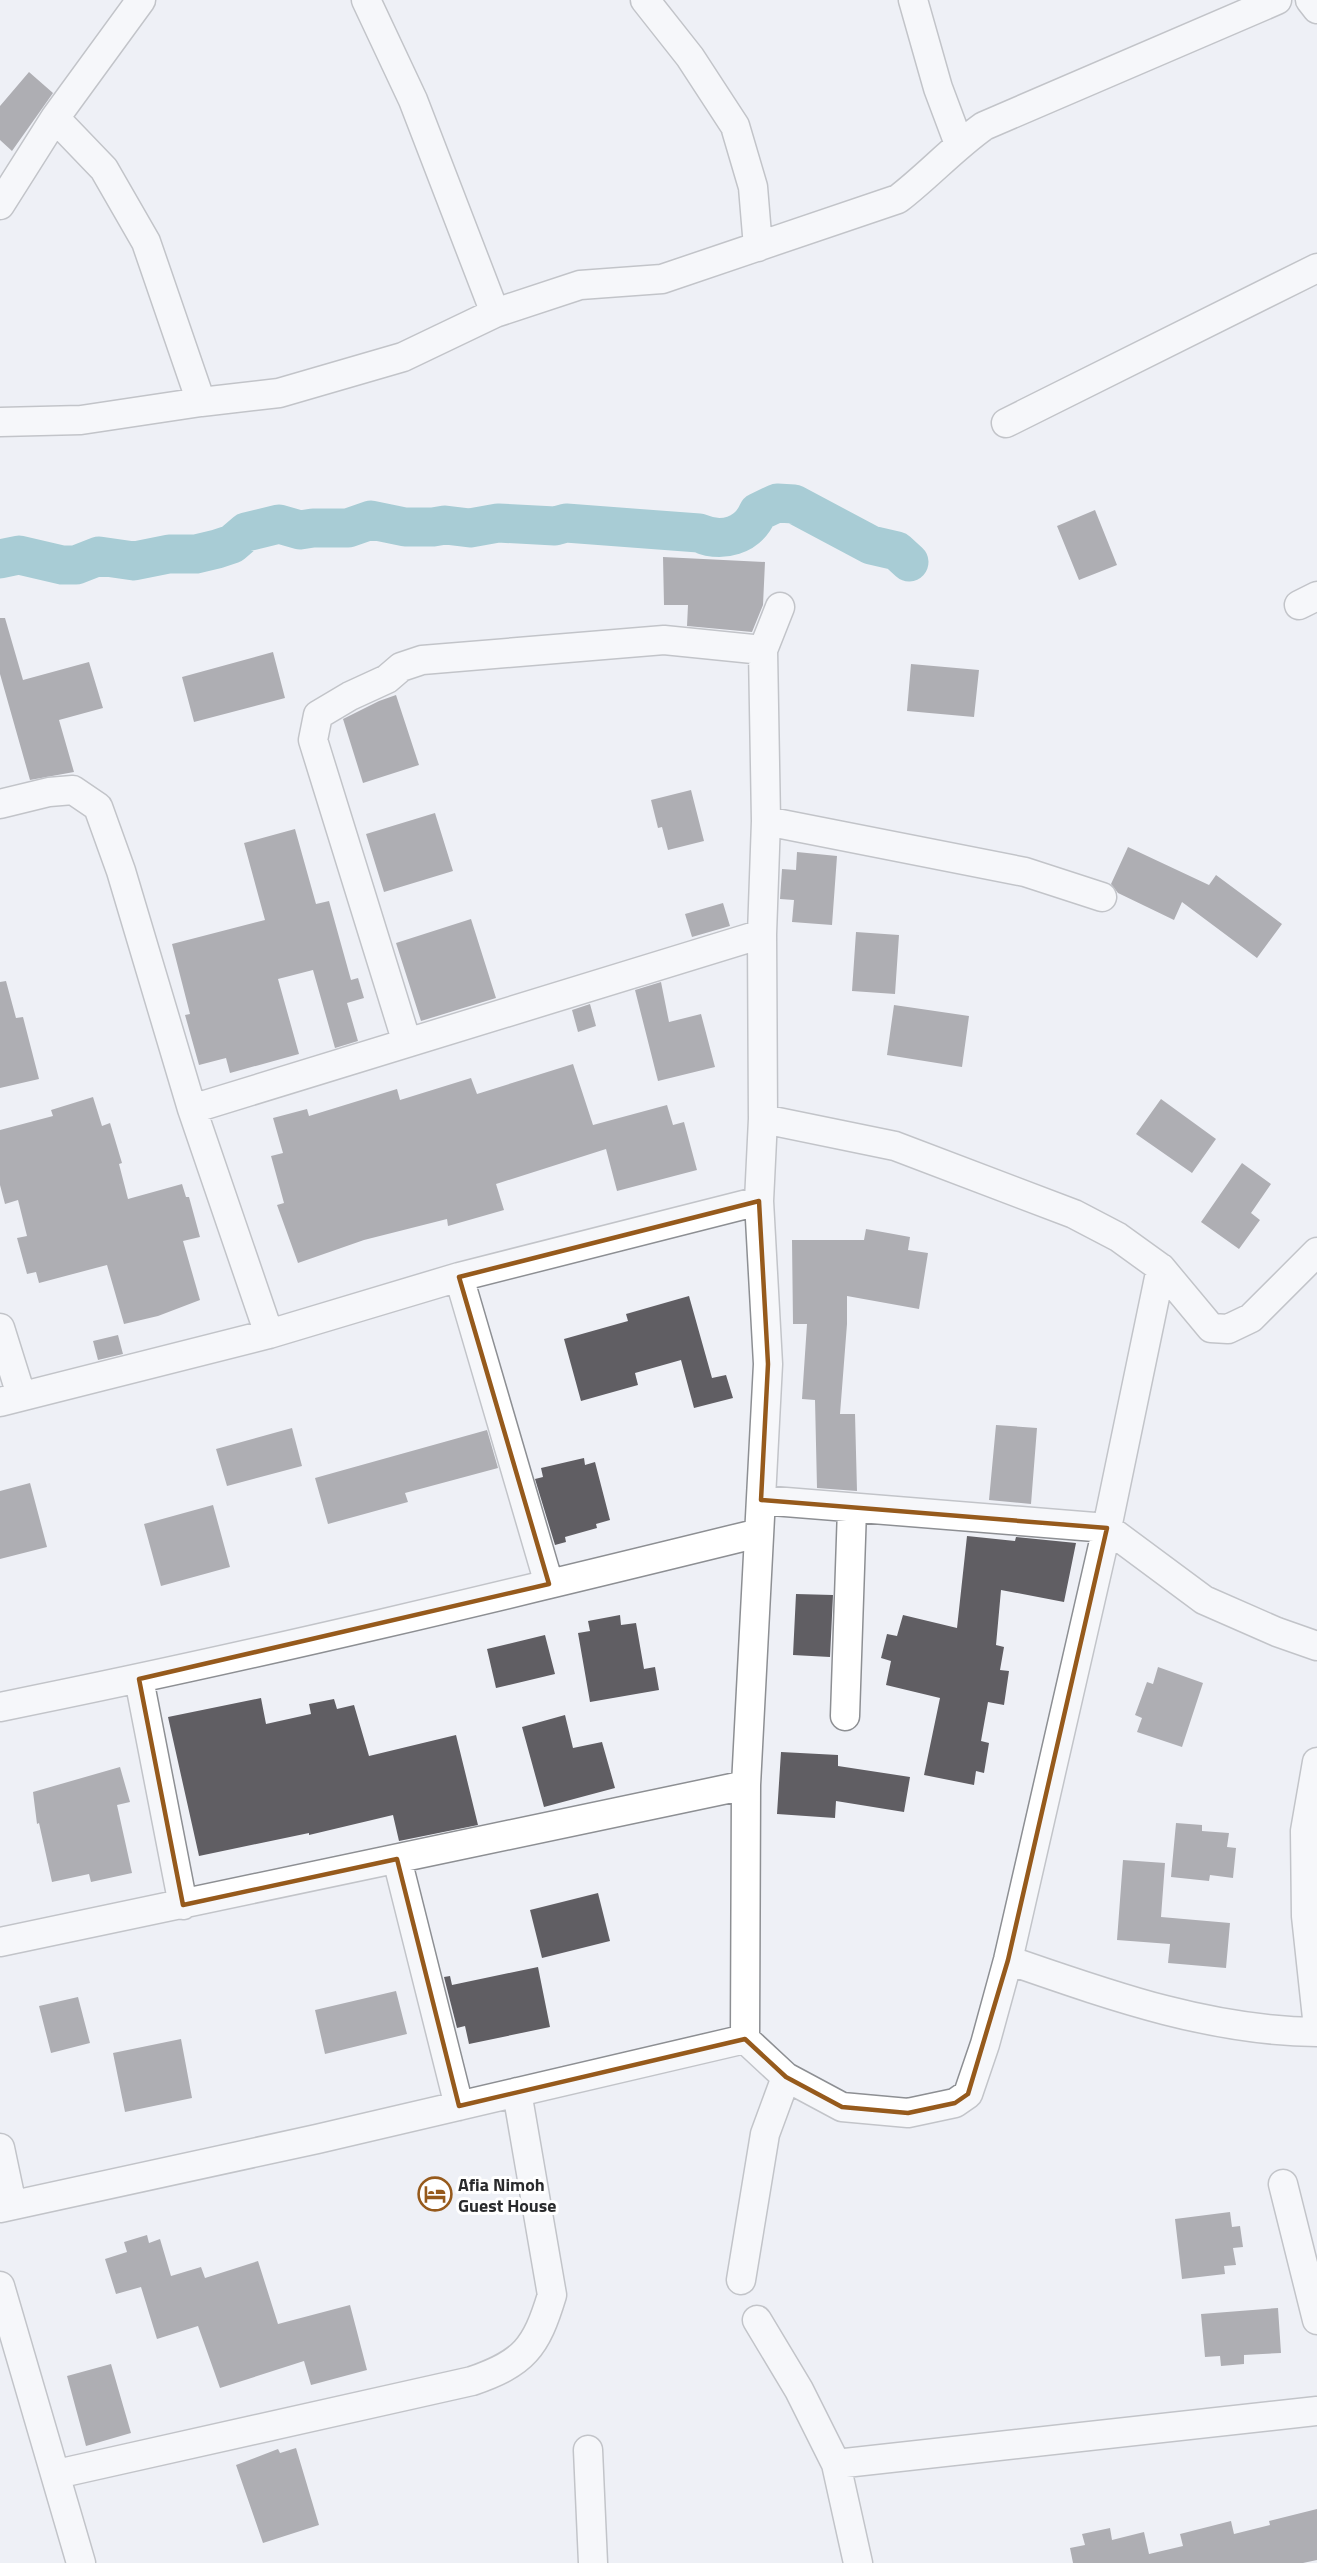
<svg xmlns="http://www.w3.org/2000/svg" width="1317" height="2563" font-family="'Titillium Web',sans-serif">
	<style>
		.lines { fill: none; stroke-linecap: round; stroke-linejoin: round }
		.river { stroke: #52a1ad; stroke-width: 39 }
		.building { fill: #605e63 }
		.minor-casing { stroke: #8d8f93; stroke-width: 31 }
		.minor { stroke: #fff; stroke-width: 28 }
		.marked { fill: none; stroke: #965a1c; stroke-width: 4.5; stroke-linejoin: round }
		.labels { text-anchor: middle; dominant-baseline: central; stroke-width: 6; stroke-linejoin: round; paint-order: stroke }
		.poi-label { font-size: 18px; font-weight: bold; fill: #2a2b2d; stroke: #fff; text-anchor: start }
	</style>
	<rect width="100%" height="100%" fill="#eef0f6"/>
	<g class="lines">
		<path class="river" d="M0 559 19 555 62 565H76L99 556 134 561 169 554H196L217 549 232 544 246 532 279 524 300 530 313 528H348L371 520 405 527H433L445 525 470 528 498 523 555 526 566 523 699 533C722 543 748 536 758 512L777 503 794 504 871 545 897 551 909 562"/>
	</g>
	<path class="building" d="M29 72 53 93 12 151 0 140V106Z
		M1095 510 1117 565 1079 580 1057 526Z
		M663 557 765 562 763 605 752 632 687 626 688 605H664Z
		M0 618H5L23 680 89 662 103 708 59 720 74 772 30 780 0 674Z
		M273 652 285 698 194 722 182 677Z
		M911 664 979 670 974 717 907 711Z
		M396 695 419 765 363 783 343 719 379 701Z
		M691 790 704 841 668 850 662 827 658 828 651 800Z
		M435 813 453 871 384 892 366 834Z
		M295 829 316 904 329 901 351 980 358 978 364 998 347 1003 358 1041 335 1048 313 970 278 979 299 1054 230 1073 226 1058 199 1065 185 1015 190 1014 172 944 265 920 244 843Z
		M1128 847 1209 885 1216 875 1282 924 1257 958 1182 902 1174 920 1118 893 1111 884Z
		M797 852 837 856 832 925 792 922 794 900 780 899 782 869 796 870Z
		M723 903 730 926 692 937 685 914Z
		M471 919 496 998 421 1021 396 943Z
		M856 932 899 935 895 994 852 991Z
		M6 981 16 1018 23 1017 39 1079 0 1088V982Z
		M661 982 669 1022 701 1014 715 1067 658 1081 635 990Z
		M590 1004 596 1026 578 1032 572 1010Z
		M894 1005 969 1016 962 1067 887 1055Z
		M573 1064 593 1125 667 1105 673 1125 684 1122 697 1170 617 1191 606 1149 496 1184 504 1210 448 1226 447 1219 364 1240 298 1263 277 1205 284 1203 271 1156 283 1153 273 1118 307 1109 309 1116 397 1089 400 1100 471 1078 477 1094Z
		M93 1097 102 1126 110 1123 122 1163 119 1164 128 1199 182 1184 186 1197H189L200 1237 183 1241 200 1300 158 1316 124 1324 107 1265 39 1283 36 1272 27 1274 17 1238 27 1236 18 1200 5 1204 0 1185V1130L53 1116 51 1110Z
		M1161 1099 1216 1139 1192 1173 1136 1134Z
		M1242 1163 1271 1184 1251 1213 1260 1220 1239 1249 1201 1222Z
		M866 1229 910 1237 908 1250 928 1253 919 1309 847 1296V1324L840 1414H855L857 1491 817 1488 815 1400 802 1399 807 1324H793L792 1240H864Z
		M689 1296 712 1378 726 1375 733 1398 694 1408 681 1360 635 1373 638 1385 581 1401 564 1339 628 1321 626 1314Z
		M118 1335 123 1354 98 1360 93 1341Z
		M996 1425 1037 1428 1031 1504 989 1500Z
		M292 1428 302 1466 227 1486 216 1449Z
		M487 1430 498 1468 405 1493 408 1502 328 1524 315 1478Z
		M584 1458 585 1465 595 1462 610 1520 596 1524 597 1528 565 1537 566 1542 555 1545 535 1479 543 1477 541 1468Z
		M30 1483 47 1547 0 1559V1491Z
		M213 1505 230 1567 161 1586 144 1524Z
		M967 1536 1015 1541 1016 1537 1076 1543 1064 1602 1001 1590 996 1645 1004 1647 1000 1670 1009 1671 1004 1705 988 1702 981 1741 989 1743 984 1773 976 1771 974 1785 924 1775 940 1698 886 1685 891 1661 881 1658 887 1634 897 1636 903 1615 957 1628Z
		M796 1594 833 1595 830 1657 793 1655Z
		M620 1615 621 1625 636 1623 644 1669 655 1667 659 1690 590 1702 578 1633 590 1631 588 1621Z
		M545 1635 555 1674 496 1688 487 1649Z
		M1158 1667 1203 1683 1182 1747 1137 1732 1142 1718 1135 1715 1147 1682 1153 1684Z
		M261 1698 266 1724 311 1714 309 1704 334 1699 337 1709 354 1705 369 1756 456 1735 478 1825 399 1841 393 1815 309 1835V1833L199 1856 168 1717Z
		M565 1715 573 1748 602 1742 615 1788 544 1807 522 1727Z
		M781 1752 838 1755V1766L910 1777 904 1812 836 1801 835 1818 777 1814Z
		M120 1767 130 1802 117 1805 132 1873 91 1882 89 1874 52 1882 39 1823 37 1824 33 1792Z
		M1176 1823 1202 1825V1831L1229 1833 1227 1847 1236 1848 1233 1878 1210 1875 1209 1881 1171 1877Z
		M1123 1860 1165 1863 1161 1917 1230 1923 1226 1968 1168 1963 1170 1944 1117 1940Z
		M598 1893 610 1941 542 1958 530 1910Z
		M538 1967 550 2027 469 2044 465 2026 457 2028 444 1977 450 1976 452 1985Z
		M396 1991 407 2034 325 2054 315 2010Z
		M78 1997 90 2043 51 2053 39 2006Z
		M181 2039 192 2098 125 2112 113 2053Z
		M1230 2212 1232 2227 1240 2226 1243 2247 1233 2248 1236 2265 1224 2266 1225 2274 1182 2279 1175 2219Z
		M147 2235 149 2243 160 2239 171 2276 201 2267 205 2278 258 2261 278 2324 350 2305 367 2370 311 2385 304 2361 220 2388 198 2326 157 2339 141 2287 116 2294 105 2259 127 2252 124 2242Z
		M1278 2308 1281 2353 1244 2355V2364L1221 2366 1220 2356 1205 2357 1201 2314Z
		M111 2364 131 2433 86 2446 67 2376Z
		M296 2448 319 2525 263 2543 236 2465 278 2449 280 2453Z
		M1317 2509V2560L1303 2563H1073L1070 2548 1085 2545 1082 2534 1110 2528 1112 2540 1144 2532 1149 2554 1183 2546 1180 2534 1231 2521 1234 2534 1270 2525 1269 2521Z"/>
	<g class="lines">
		<defs>
			<path id="minor" d="M366 0 413 100 495 313
				M645 0 690 57 735 126 753 187 758 247
				M913 0 938 88 959 144
				M1310 0 1317 9
				M55 118 104 169 146 242 201 402
				M0 205 55 118 141 0
				M0 422 81 420 201 402 279 393 403 357 495 313 580 285 662 279 898 199C928 176 953 148 984 126L1277 0
				M1006 423 1317 268
				M1299 605 1317 596
				M780 607 763 650 766 821 762 934 763 1119 759 1201 768 1364 746 1785 745 2039 786 2077 842 2107 908 2113 955 2103 968 2094 985 2044 1008 1960 1107 1528 1161 1268
				M0 804 49 792 73 790 98 807 121 871 192 1109 269 1334
				M766 821 1025 872 1102 897
				M407 1043 313 740 318 715 350 696 387 679 401 667 422 660 664 640 763 650
				M192 1109 762 934
				M763 1119 895 1146 1074 1214 1118 1237 1161 1268 1211 1328 1228 1329 1251 1318 1317 1252
				M459 1277 549 1584
				M0 1328 21 1395
				M0 1402 269 1334 459 1277 759 1201
				M761 1500 1107 1528 1204 1600 1277 1632 1317 1646
				M139 1679 183 1905
				M0 1707C254 1656 507 1595 759 1533
				M845 1716 852 1509
				M1317 1762 1305 1831 1306 1916 1317 2018
				M397 1859 459 2106
				M0 1942 746 1785
				M1008 1960C1109 1995 1209 2031 1317 2032
				M0 2148 12 2205
				M1283 2184 1317 2320
				M0 2208 317 2139 745 2039
				M741 2280 765 2134 786 2077
				M0 2286 81 2563
				M757 2320 799 2390 836 2464 858 2563
				M588 2450 593 2563
				M836 2464 1317 2411
				M57 2474 472 2381C524 2363 536 2348 552 2295L517 2092"/>
		</defs>
		<use href="#minor" class="minor-casing"/>
		<use href="#minor" class="minor"/>
	</g>
	<path d="M0 0H1317V2563H0ZM759 1201 768 1364 761 1500 1107 1528 1008 1960 968 2094 955 2103 908 2113 842 2107 786 2077 745 2039 459 2106 397 1859 183 1905 139 1679 549 1584 459 1277Z" fill="#eef0f6" fill-opacity=".55" fill-rule="evenodd"/>
	<path class="marked" d="M759 1201 768 1364 761 1500 1107 1528 1008 1960 968 2094 955 2103 908 2113 842 2107 786 2077 745 2039 459 2106 397 1859 183 1905 139 1679 549 1584 459 1277Z"/>
	<defs>
		<symbol id="hotel-ring" viewBox="-11 -11 22 22"><circle r="9.5" fill="#fff" stroke="#965a1c" stroke-width="1.5"/><path d="M-6-4.5h1.5V1H6V5H4.5V3h-9V5H-6ZM-4 0a1.8 1.8 0 1 1 3.6 0ZM.5 0V-2.5h3Q6-2.5 6 0Z" fill="#965a1c"/></symbol>
	</defs>
	<g fill-rule="evenodd">
		<use href="#hotel-ring" x="416" y="2175" width="38" height="38"/>
	</g>
	<g class="labels">
		<g class="poi-label">
			<text x="458" y="2184">Afia Nimoh<tspan x="458" dy="21">Guest House</tspan></text>
		</g>
	</g>
</svg>
